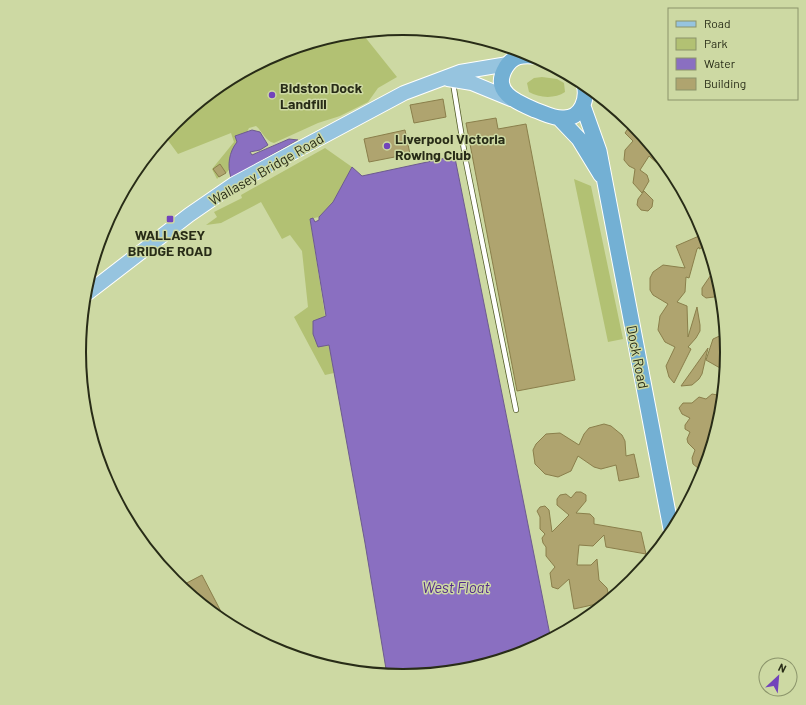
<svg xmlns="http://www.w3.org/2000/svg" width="806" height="705" font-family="Barlow,sans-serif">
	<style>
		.green { fill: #b2c173 }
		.water { fill: #8a6fc1; stroke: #6d5b8e }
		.pier { fill: #cdd9a3 }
		.building { fill: #afa46f; stroke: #8a7f4b }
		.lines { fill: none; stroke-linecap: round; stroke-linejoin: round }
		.service-casing { stroke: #515a28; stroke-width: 6 }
		.primary-casing { stroke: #fff; stroke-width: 16 }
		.trunk-casing { stroke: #fff; stroke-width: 17 }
		.service { stroke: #fff; stroke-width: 4.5 }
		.primary { stroke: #96c4df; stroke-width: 14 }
		.trunk { stroke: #73b0d4; stroke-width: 15 }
		.poi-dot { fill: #7243bb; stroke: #cdd9a3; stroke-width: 1.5 }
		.labels { text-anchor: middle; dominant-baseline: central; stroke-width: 3; stroke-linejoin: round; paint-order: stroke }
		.poi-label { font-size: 14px; font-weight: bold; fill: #282c17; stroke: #cdd9a3; text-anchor: start }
		.street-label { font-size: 14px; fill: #282c17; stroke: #cdd9a3 }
		.water-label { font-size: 15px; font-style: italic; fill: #52298c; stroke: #cdd9a3 }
		.rim { fill: none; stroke: #282c17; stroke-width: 2 }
	</style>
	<rect width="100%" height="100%" fill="#cdd9a3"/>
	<path class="green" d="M361 32 397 77 378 88 368 102 340 116 318 123 274 143C265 141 263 132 256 126L249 128 247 132 235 136 238 142 230 155 229 170 226 173 220 164 214 169 219 177 217 179 212 169 234 142 231 133 178 154 164 135C208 81 291 39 361 32Z
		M542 77 557 79 564 83 565 92C555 99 539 98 529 92L527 83 534 78Z
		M325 148 352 167 333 202 319 217 310 219 334 373 325 375 294 317 308 307 302 251 290 235 282 239 261 202 221 223 206 225 217 217 214 212 242 198 241 195Z
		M574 179 591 186 623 339 608 342Z"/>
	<path class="water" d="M252 130 260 132 268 145 260 150 250 152 252 155 289 139 298 140 231 178C227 165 229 152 237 142L235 136Z
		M446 158H455L457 168 551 640C503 665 441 681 387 675L365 543 329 345 318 347 313 334V321L326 316 310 219 313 218 315 222 319 220V217L333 202 352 167 362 176Z"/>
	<path class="pier" d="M300 139 299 142 232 179 231 178Z"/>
	<path class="building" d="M443 99 446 117 414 123 410 105Z
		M496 118 498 129 526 124 575 380 517 391 466 123Z
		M629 127 633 128 640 141 643 136 668 166 665 170 649 156 640 170 647 175 649 181 642 193 633 183 635 169 629 166 624 160 625 150 633 141 625 133Z
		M405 130 410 154 369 162 364 139Z
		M220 164 226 173 219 177 213 169Z
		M644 191 653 200 652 207 648 211 641 210 637 205 638 199Z
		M700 222 708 245 699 249V247L697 249 689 278 686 277 685 292 677 302 687 306 688 337 697 307 700 325V331L696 338 688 347 691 349 674 383 669 377 666 366 675 347 665 342 658 330 660 316 668 304 653 295 650 290V278L653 272 663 265 685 268 676 246 699 236 698 223Z
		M715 269 722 296 706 298 702 295V288Z
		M726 333 728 353 726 369 720 368 706 360 713 339Z
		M708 348 702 374 699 379 692 385 681 386Z
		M712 394 723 396 721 416 704 473 693 464 692 458 695 450 688 443 687 439 690 432 685 429V425L690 418 682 414 679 408 683 403H692L699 397 706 399Z
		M604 424 611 426 622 435 625 441 626 456 634 454 639 477 619 481 616 465 601 469 594 467 578 456 571 471 558 477 545 474 535 464 533 450 536 444 546 434 560 433 579 445 584 434 589 428Z
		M576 492H581L586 495V501L576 513 590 514 594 518V524L641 532 646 554 606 547 604 535 593 546 579 545 577 565H591L597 559 599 580 607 588 610 601 574 609 569 579 558 589 552 587 550 573 555 567 546 556V547L543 543 542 538 545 534 540 529V517L537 511 540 507 545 506 549 510 552 532 569 515 557 505V499L560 495 566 494 571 498Z
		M202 575 228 625 179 587Z"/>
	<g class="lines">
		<defs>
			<path id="service" d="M453 83 466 162 516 410"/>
			<path id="primary" d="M448 79 472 83 511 99
				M84 296 189 215 234 184 404 93 460 72 508 64"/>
			<path id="trunk" d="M533 56C522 55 513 56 506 67 491 92 516 102 535 110 544 113 554 119 564 118 582 118 588 98 584 84
				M583 106 599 151 672 534
				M559 118 579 139 601 175"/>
		</defs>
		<use href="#service" class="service-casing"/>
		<use href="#primary" class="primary-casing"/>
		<use href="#trunk" class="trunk-casing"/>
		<use href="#service" class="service"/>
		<use href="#primary" class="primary"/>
		<use href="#trunk" class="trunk"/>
	</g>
	<g class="poi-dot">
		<circle cx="272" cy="95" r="4"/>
		<circle cx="387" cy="146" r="4"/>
		<rect x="166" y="215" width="8" height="8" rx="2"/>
	</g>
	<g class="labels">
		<g class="poi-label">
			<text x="280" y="87">Bidston Dock<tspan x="280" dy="16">Landfill</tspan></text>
			<text x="395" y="138">Liverpool Victoria<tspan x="395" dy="16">Rowing Club</tspan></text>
			<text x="170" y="234" text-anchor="middle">WALLASEY<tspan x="170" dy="16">BRIDGE ROAD</tspan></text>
		</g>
		<g class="street-label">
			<text transform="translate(266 169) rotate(-30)">Wallasey Bridge Road</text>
			<text transform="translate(638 357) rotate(79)">Dock Road</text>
		</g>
		<g class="water-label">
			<text x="456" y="587">West Float</text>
		</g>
	</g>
	<path d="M0 0H806V705H0ZM86 352a317 317 0 1 1 634 0a317 317 0 1 1-634 0Z" fill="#cdd9a3" fill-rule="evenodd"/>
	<path class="rim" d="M86 352a317 317 0 1 1 634 0a317 317 0 1 1-634 0Z"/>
	<rect x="668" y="8" width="130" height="92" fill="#cdd9a3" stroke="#8b946b"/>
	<rect x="676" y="21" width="20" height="6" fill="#96c4df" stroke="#8b946b"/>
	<text x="704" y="28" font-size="12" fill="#282c17">Road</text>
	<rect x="676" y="38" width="20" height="12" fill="#b2c173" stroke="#8b946b"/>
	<text x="704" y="48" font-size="12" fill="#282c17">Park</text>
	<rect x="676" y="58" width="20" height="12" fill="#8a6fc1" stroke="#8b946b"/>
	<text x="704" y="68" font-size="12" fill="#282c17">Water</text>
	<rect x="676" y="78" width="20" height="12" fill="#afa46f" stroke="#8b946b"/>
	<text x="704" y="88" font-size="12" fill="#282c17">Building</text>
	<g transform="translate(778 677) rotate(26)"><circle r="19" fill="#cdd9a3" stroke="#8b946b"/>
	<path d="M0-3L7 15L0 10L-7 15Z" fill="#7243bb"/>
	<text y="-6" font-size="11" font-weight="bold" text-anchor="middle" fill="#282c17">N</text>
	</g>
</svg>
